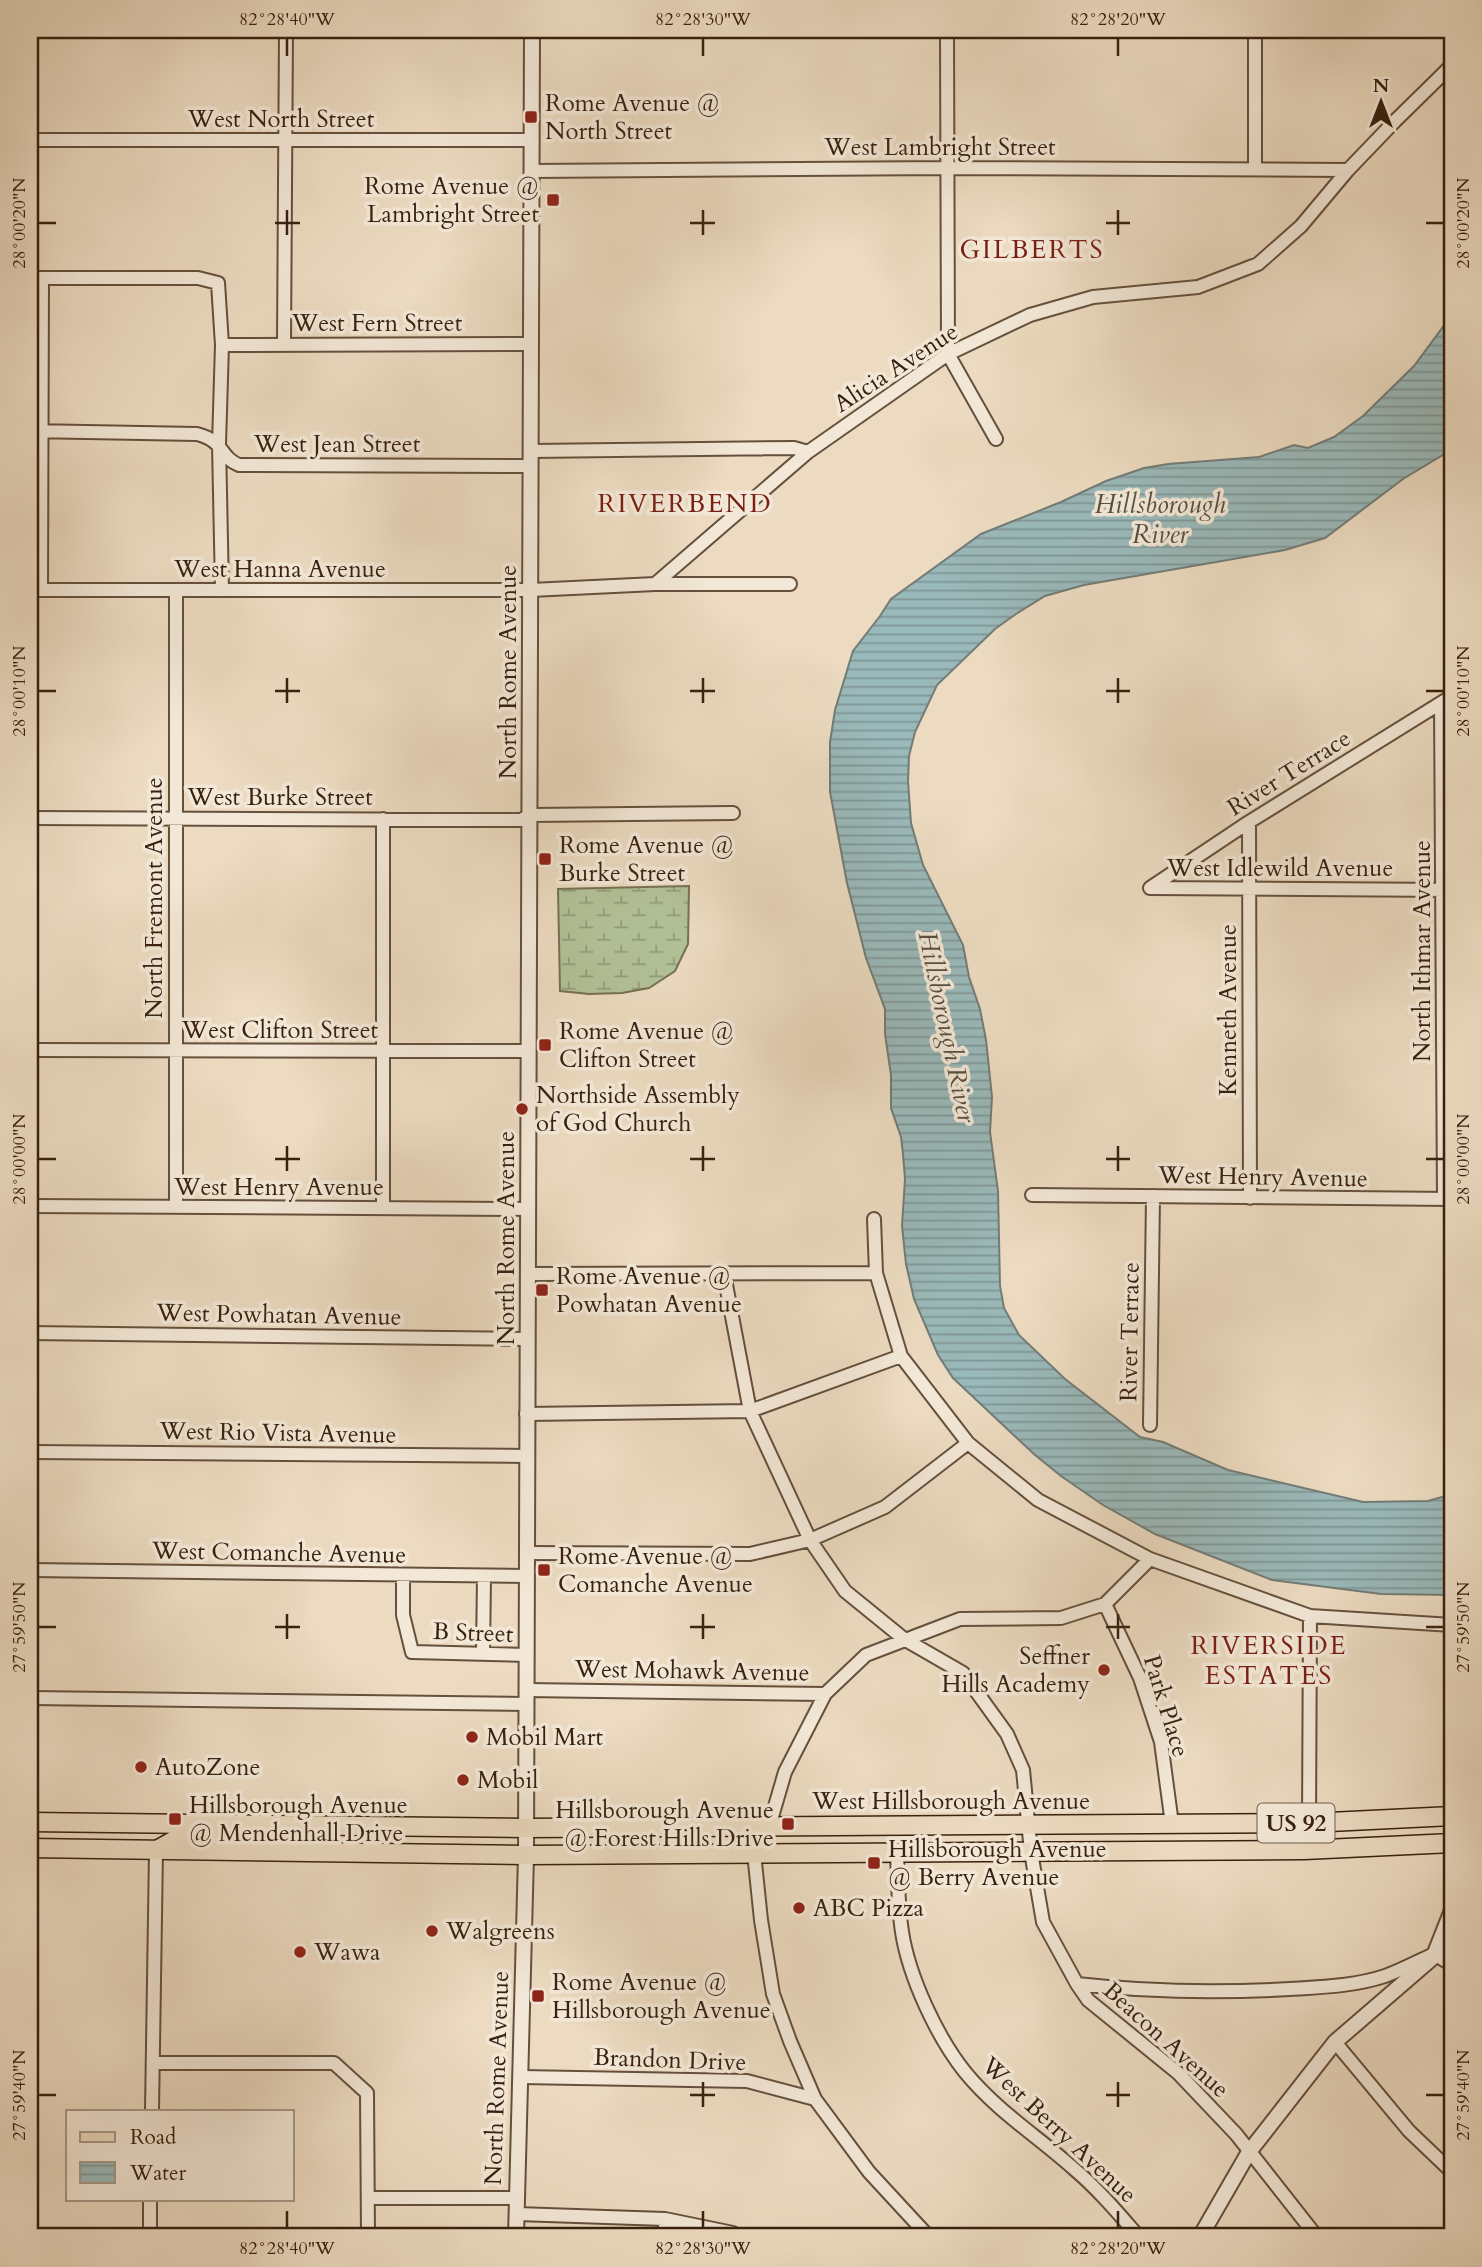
<svg xmlns="http://www.w3.org/2000/svg" width="1482" height="2267" font-family="Cardo,serif">
	<style>
		.wetland { fill: url(#wetland-marsh); stroke: #757153; stroke-width: 2 }
		.water { fill: url(#water-rules); stroke: #737c76; stroke-width: 2 }
		.lines { fill: none; stroke-linecap: round; stroke-linejoin: round }
		.minor-casing { stroke: #65503c; stroke-width: 16 }
		.tertiary-casing { stroke: #65503c; stroke-width: 18 }
		.primary-casing { stroke: #38210f; stroke-width: 21 }
		.minor { stroke: #f3e8d7; stroke-width: 12 }
		.tertiary { stroke: #f3e8d7; stroke-width: 14 }
		.primary { stroke: #ecdbc1; stroke-width: 18 }
		.ticks { fill: none; stroke: #38210f; stroke-width: 2.5 }
		.poi-dot { fill: #8f2418; stroke: #f3e8d7; stroke-width: 2.5 }
		.labels { text-anchor: middle; dominant-baseline: central; stroke-width: 7; stroke-linejoin: round; paint-order: stroke }
		.shield { fill: #f3e8d7; stroke: #705d4b; stroke-width: 2 }
		.shield-label { font-size: 23px; font-weight: bold; fill: #38210f }
		.poi-label { font-size: 24px; fill: #38210f; stroke: #f3e8d7; text-anchor: start }
		.street-label { font-size: 24px; fill: #38210f; stroke: #f3e8d7 }
		.neighbourhood-label { font-size: 26px; letter-spacing: 2px; fill: #7a1f14; stroke: #f3e8d7 }
		.water-label { font-size: 26px; font-style: italic; fill: #554f42; stroke: #f3e8d7 }
		.neatline { fill: none; stroke: #38210f; stroke-width: 2.5 }
		.ticks-label { font-size: 18px; text-anchor: middle; fill: #38210f }
	</style>
	<defs>
		<pattern id="wetland-marsh" width="20" height="14" patternUnits="userSpaceOnUse" patternTransform="scale(1.75)"><rect width="20" height="14" fill="#b2c197"/><path d="M1 5h8M5 5V1M11 12h8M15 12V8" fill="none" stroke="#929c7a"/></pattern>
		<pattern id="water-rules" width="6" height="5" patternUnits="userSpaceOnUse" patternTransform="scale(1.75)"><rect width="6" height="5" fill="#9ab9ba"/><path d="M0 2.5h6" fill="none" stroke="#7f9696"/></pattern>
	</defs>
	<rect width="100%" height="100%" fill="#ecdbc1"/>
	<filter id="stains"><feTurbulence type="fractalNoise" baseFrequency=".00286" numOctaves="4"/><feColorMatrix values="0 0 0 0 .2 0 0 0 0 .09 0 0 0 0 .02 0 0 0 .5 -.17"/></filter>
	<radialGradient id="worn" r=".72"><stop offset=".6" stop-color="#630" stop-opacity="0"/><stop offset="1" stop-color="#630" stop-opacity=".3"/></radialGradient>
	<path class="wetland" d="M689 886 688 944 675 971 649 988 622 993 589 994 560 991 558 889Z"/>
	<path class="water" d="M1452 318V444L1446 453 1403 479 1325 538 1285 550 1084 585 1045 596 1016 614 995 629 937 685 915 732 909 756 908 781 911 823 923 865 963 945 969 977 980 1009 986 1040 992 1097 990 1132 998 1191 1000 1286 1004 1308 1019 1335 1065 1379 1140 1437 1163 1442 1228 1470 1363 1502 1428 1501 1452 1494V1595L1381 1594 1272 1580 1155 1534 1103 1505 1061 1476 1035 1455 953 1378 938 1355 914 1299 906 1264 902 1226 905 1179 903 1154 901 1137 891 1108V1075L885 1034V1009L866 958 847 883 830 792V742L835 710 853 651 880 616 891 599 981 534 1061 502 1106 481 1144 468 1168 464 1259 457 1294 445 1308 448 1334 437 1363 416 1414 366 1448 320Z"/>
	<g class="lines">
		<defs>
			<path id="minor" d="M947 30 948 354 996 439
				M30 140H532
				M1255 169V30
				M532 171 946 168 1348 170
				M30 278H198L218 283 222 345 219 444 222 590
				M284 344 286 30
				M222 345 531 344
				M30 431 197 434C225 441 219 457 239 465L531 466
				M531 451 794 448 808 452
				M655 584H790
				M30 590H531L655 584 808 452 948 354 1030 315 1093 297 1198 287 1258 264 1301 226 1348 170 1395 121 1452 65
				M41 590 42 278
				M1441 703 1444 1199
				M30 818 521 820 530 815 733 813
				M383 819V1208
				M1249 822 1250 1198
				M1150 888 1249 822 1452 696
				M1150 888 1452 890
				M30 1050 529 1051
				M1032 1195 1452 1199
				M30 1206 529 1209
				M176 1207V590
				M874 1219 876 1273 901 1356 968 1443 1038 1500 1150 1559 1310 1616 1452 1625
				M529 1274 876 1273
				M724 1274 750 1411 810 1540 845 1591 904 1639 963 1673 1007 1734 1023 1770 1031 1852 1043 1922 1077 1984 1088 2000 1178 2073 1236 2134 1317 2237
				M30 1333 528 1339
				M526 1414 750 1411 901 1356
				M1150 1425 1153 1196
				M30 1452 526 1456
				M527 1553 750 1554 810 1540 885 1507 968 1443
				M30 1570 527 1576
				M403 1576V1615L412 1652 527 1655
				M1105 1604 1140 1678 1161 1742 1172 1824
				M483 1654 484 1576
				M527 1690 825 1694 866 1655 960 1619 1061 1618 1105 1604 1150 1559
				M30 1698 527 1704
				M1309 1823 1310 1616
				M769 1827 785 1772 825 1694
				M897 1852C898 1879 898 1906 902 1932 909 1977 937 2037 965 2072 996 2110 1037 2136 1073 2168 1098 2189 1118 2213 1139 2237
				M754 1853 761 1920 773 1994 790 2041 815 2099 869 2172 929 2237
				M1077 1984C1148 1992 1218 1993 1290 1989 1322 1987 1355 1986 1385 1976 1402 1970 1418 1961 1434 1954L1452 1965
				M1335 2042 1409 2131 1452 2172
				M153 2063H334L367 2093 368 2237
				M521 2077 747 2081 815 2099
				M152 2111 156 1851
				M369 2198H517
				M517 2214 665 2219 733 2233 737 2237
				M150 2237V2199
				M665 2237V2219"/>
			<path id="tertiary" d="M1435 1953 1452 1910
				M516 2237 526 1855 532 30
				M1200 2237 1249 2152 1335 2042 1452 1941"/>
			<path id="primary" d="M30 1822 526 1828 1309 1823 1452 1816
				M30 1848 526 1855 1304 1850 1452 1843
				M157 1850 180 1837 212 1836"/>
		</defs>
		<use href="#minor" class="minor-casing"/>
		<use href="#tertiary" class="tertiary-casing"/>
		<use href="#primary" class="primary-casing"/>
		<use href="#minor" class="minor"/>
		<use href="#tertiary" class="tertiary"/>
		<use href="#primary" class="primary"/>
	</g>
	<path class="ticks" d="M287 38V56M703 38V56M1118 38V56M287 210V235M703 210V235M1118 210V235M38 223H56M275 223H300M690 223H715M1106 223H1130M1426 223H1444M287 678V703M703 678V703M1118 678V703M38 691H56M275 691H300M690 691H715M1106 691H1130M1426 691H1444M287 1146V1171M703 1146V1171M1118 1146V1171M38 1159H56M275 1159H300M690 1159H715M1106 1159H1130M1426 1159H1444M287 1614V1639M703 1614V1639M1118 1614V1639M38 1627H56M275 1627H300M690 1627H715M1106 1627H1130M1426 1627H1444M703 2082V2107M1118 2082V2107M38 2095H56M690 2095H715M1106 2095H1130M1426 2095H1444M287 2211V2228M703 2211V2228M1118 2211V2228"/>
	<g class="poi-dot">
		<rect x="524" y="110" width="14" height="14" rx="3.5"/>
		<rect x="546" y="193" width="14" height="14" rx="3.5"/>
		<rect x="538" y="852" width="14" height="14" rx="3.5"/>
		<rect x="538" y="1038" width="14" height="14" rx="3.5"/>
		<circle cx="522" cy="1109" r="7"/>
		<rect x="535" y="1283" width="14" height="14" rx="3.5"/>
		<rect x="537" y="1563" width="14" height="14" rx="3.5"/>
		<circle cx="1104" cy="1670" r="7"/>
		<circle cx="472" cy="1737" r="7"/>
		<circle cx="141" cy="1767" r="7"/>
		<circle cx="463" cy="1780" r="7"/>
		<rect x="168" y="1812" width="14" height="14" rx="3.5"/>
		<rect x="781" y="1817" width="14" height="14" rx="3.5"/>
		<rect x="867" y="1856" width="14" height="14" rx="3.5"/>
		<circle cx="799" cy="1908" r="7"/>
		<circle cx="432" cy="1931" r="7"/>
		<circle cx="300" cy="1952" r="7"/>
		<rect x="531" y="1989" width="14" height="14" rx="3.5"/>
	</g>
	<g class="labels">
		<rect class="shield" x="1257.5" y="1803.5" width="77" height="39" rx="5"/>
		<g class="shield-label">
			<text x="1296" y="1823">US 92</text>
		</g>
		<g class="poi-label">
			<text x="545" y="103">Rome Avenue @<tspan x="545" dy="28">North Street</tspan></text>
			<text x="539" y="186" text-anchor="end">Rome Avenue @<tspan x="539" dy="28">Lambright Street</tspan></text>
			<text x="559" y="845">Rome Avenue @<tspan x="559" dy="28">Burke Street</tspan></text>
			<text x="559" y="1031">Rome Avenue @<tspan x="559" dy="28">Clifton Street</tspan></text>
			<text x="536" y="1095">Northside Assembly<tspan x="536" dy="28">of God Church</tspan></text>
			<text x="556" y="1276">Rome Avenue @<tspan x="556" dy="28">Powhatan Avenue</tspan></text>
			<text x="558" y="1556">Rome Avenue @<tspan x="558" dy="28">Comanche Avenue</tspan></text>
			<text x="1090" y="1656" text-anchor="end">Seffner<tspan x="1090" dy="28">Hills Academy</tspan></text>
			<text x="486" y="1737">Mobil Mart</text>
			<text x="155" y="1767">AutoZone</text>
			<text x="477" y="1780">Mobil</text>
			<text x="189" y="1805">Hillsborough Avenue<tspan x="189" dy="28">@ Mendenhall Drive</tspan></text>
			<text x="774" y="1810" text-anchor="end">Hillsborough Avenue<tspan x="774" dy="28">@ Forest Hills Drive</tspan></text>
			<text x="888" y="1849">Hillsborough Avenue<tspan x="888" dy="28">@ Berry Avenue</tspan></text>
			<text x="813" y="1908">ABC Pizza</text>
			<text x="446" y="1931">Walgreens</text>
			<text x="314" y="1952">Wawa</text>
			<text x="552" y="1982">Rome Avenue @<tspan x="552" dy="28">Hillsborough Avenue</tspan></text>
		</g>
		<g class="street-label">
			<text x="281" y="119">West North Street</text>
			<text x="940" y="147">West Lambright Street</text>
			<text x="377" y="323">West Fern Street</text>
			<text transform="translate(896 368) rotate(-33)">Alicia Avenue</text>
			<text x="337" y="444">West Jean Street</text>
			<text x="280" y="569">West Hanna Avenue</text>
			<text transform="translate(508 672) rotate(-90)">North Rome Avenue</text>
			<text transform="translate(1289 773) rotate(-32)">River Terrace</text>
			<text x="280" y="797">West Burke Street</text>
			<text x="1280" y="868">West Idlewild Avenue</text>
			<text transform="translate(154 898) rotate(-90)">North Fremont Avenue</text>
			<text transform="translate(1422 951) rotate(-90)">North Ithmar Avenue</text>
			<text transform="translate(1228 1010) rotate(-90)">Kenneth Avenue</text>
			<text x="280" y="1030">West Clifton Street</text>
			<text transform="translate(1263 1177) rotate(1)">West Henry Avenue</text>
			<text x="279" y="1187">West Henry Avenue</text>
			<text transform="translate(506 1238) rotate(-90)">North Rome Avenue</text>
			<text transform="translate(279 1315) rotate(1)">West Powhatan Avenue</text>
			<text transform="translate(1130 1332) rotate(-89)">River Terrace</text>
			<text transform="translate(278 1433) rotate(1)">West Rio Vista Avenue</text>
			<text transform="translate(279 1553) rotate(1)">West Comanche Avenue</text>
			<text transform="translate(473 1633) rotate(2)">B Street</text>
			<text transform="translate(692 1671) rotate(1)">West Mohawk Avenue</text>
			<text transform="translate(1166 1706) rotate(73)">Park Place</text>
			<text x="951" y="1801">West Hillsborough Avenue</text>
			<text transform="translate(1166 2040) rotate(42)">Beacon Avenue</text>
			<text transform="translate(670 2060) rotate(2)">Brandon Drive</text>
			<text transform="translate(497 2078) rotate(-88)">North Rome Avenue</text>
			<text transform="translate(1059 2130) rotate(43)">West Berry Avenue</text>
		</g>
		<g class="neighbourhood-label">
			<text x="1032" y="249">GILBERTS</text>
			<text x="685" y="503">RIVERBEND</text>
			<text x="1269" y="1645">RIVERSIDE<tspan x="1269" dy="30">ESTATES</tspan></text>
		</g>
		<g class="water-label">
			<text x="1160" y="504">Hillsborough<tspan x="1160" dy="30">River</tspan></text>
			<text transform="translate(947 1027) rotate(78)">Hillsborough River</text>
		</g>
	</g>
	<rect width="1482" height="2267" fill="none" stroke="#ecdbc1" stroke-width="77"/>
	<rect x="66" y="2110" width="228" height="91" fill="#f3e8d7" stroke="#a89887" stroke-width="2"/>
	<rect x="80" y="2132" width="35" height="10" fill="#ecdbc1" stroke="#a89887" stroke-width="2"/>
	<text x="130" y="2144" font-size="21" fill="#38210f">Road</text>
	<rect x="80" y="2162" width="35" height="21" fill="url(#water-rules)" stroke="#a89887" stroke-width="2"/>
	<text x="130" y="2180" font-size="21" fill="#38210f">Water</text>
	<g transform="translate(1381 102)" stroke="#f3e8d7" stroke-width="5" paint-order="stroke">
	<path d="M0-5L12 26L0 18L-12 26Z" fill="#38210f"/>
	<text y="-10" font-size="19" font-weight="bold" text-anchor="middle" fill="#38210f">N</text>
	</g>
	<rect x="38" y="38" width="1406" height="2190" class="neatline"/>
	<g class="ticks-label">
		<text x="287" y="25">82°28'40"W</text>
		<text x="703" y="25">82°28'30"W</text>
		<text x="1118" y="25">82°28'20"W</text>
		<text transform="translate(19 223) rotate(-90)" y="6">28°00'20"N</text>
		<text transform="translate(1463 223) rotate(-90)" y="6">28°00'20"N</text>
		<text transform="translate(19 691) rotate(-90)" y="6">28°00'10"N</text>
		<text transform="translate(1463 691) rotate(-90)" y="6">28°00'10"N</text>
		<text transform="translate(19 1159) rotate(-90)" y="6">28°00'00"N</text>
		<text transform="translate(1463 1159) rotate(-90)" y="6">28°00'00"N</text>
		<text transform="translate(19 1627) rotate(-90)" y="6">27°59'50"N</text>
		<text transform="translate(1463 1627) rotate(-90)" y="6">27°59'50"N</text>
		<text transform="translate(19 2095) rotate(-90)" y="6">27°59'40"N</text>
		<text transform="translate(1463 2095) rotate(-90)" y="6">27°59'40"N</text>
		<text x="287" y="2254">82°28'40"W</text>
		<text x="703" y="2254">82°28'30"W</text>
		<text x="1118" y="2254">82°28'20"W</text>
	</g>
	<rect width="100%" height="100%" filter="url(#stains)"/>
	<rect width="100%" height="100%" fill="url(#worn)"/>
</svg>
